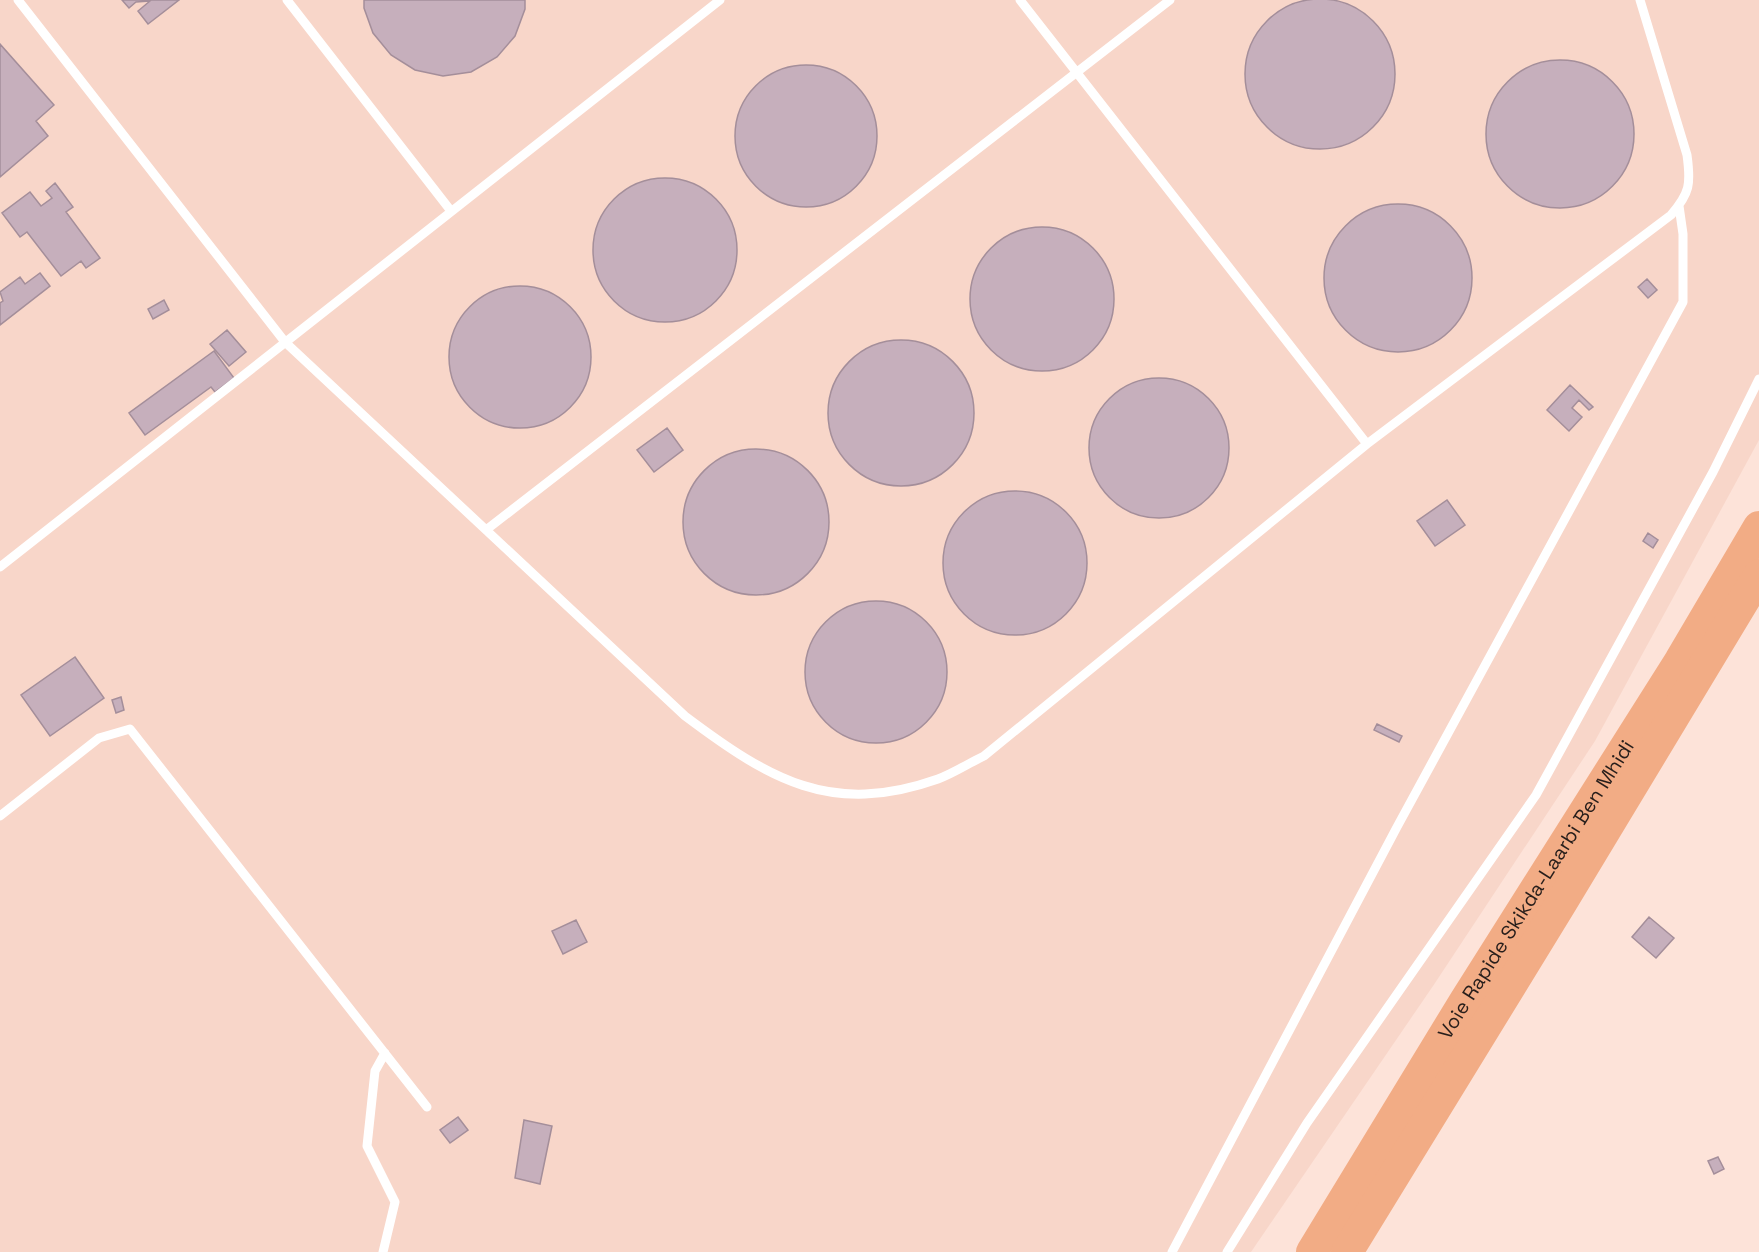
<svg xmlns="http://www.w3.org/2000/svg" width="1759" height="1252" font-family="'Space Grotesk',sans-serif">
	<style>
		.built { fill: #f8d6c9 }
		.building { fill: #c6afbc; stroke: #a48e9a; stroke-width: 1.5 }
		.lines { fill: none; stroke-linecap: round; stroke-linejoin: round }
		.lane { stroke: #fff; stroke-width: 9 }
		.highway { stroke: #f2ac85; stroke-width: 32 }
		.labels { text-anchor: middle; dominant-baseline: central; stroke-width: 6; stroke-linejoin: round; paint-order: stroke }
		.street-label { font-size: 20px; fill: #271e1b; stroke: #fff }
	</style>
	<rect width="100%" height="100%" fill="#fde3d9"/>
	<path class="built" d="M0 0H1759V440L1595 741 1433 986 1251 1252H0Z"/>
	<path class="building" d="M1245 74a75 75 0 1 1 150 0a75 75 0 1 1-150 0Z
		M122 0H179L148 24 138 11 150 1 136 2 129 8Z
		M364 0H525V9L515 36 497 57 471 72 443 76 415 70 391 55 373 33 364 8Z
		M0 44 54 105 36 121 48 136 0 177Z
		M1486 134a74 74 0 1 1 148 0a74 74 0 1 1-148 0Z
		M735 136a71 71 0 1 1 142 0a71 71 0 1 1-142 0Z
		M593 250a72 72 0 1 1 144 0a72 72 0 1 1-144 0Z
		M55 183 73 207 66 212 100 258 86 268 81 261 61 276 27 232 20 237 2 213 30 192 41 206 52 198 46 191Z
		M1324 278a74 74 0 1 1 148 0a74 74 0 1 1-148 0Z
		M970 299a72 72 0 1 1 144 0a72 72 0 1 1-144 0Z
		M40 273 50 286 0 325V303L3 301 0 292 20 277 25 284Z
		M1647 279 1657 290 1648 298 1638 287Z
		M449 357a71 71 0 1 1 142 0a71 71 0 1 1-142 0Z
		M164 300 169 310 153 319 148 309Z
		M227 330 246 352 229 366 210 344Z
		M828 413a73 73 0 1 1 146 0a73 73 0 1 1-146 0Z
		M214 351 234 378 215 392 211 387 145 435 129 413Z
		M1089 448a70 70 0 1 1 140 0a70 70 0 1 1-140 0Z
		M1570 385 1593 407 1589 410 1579 400 1572 408 1582 417 1569 431 1547 410Z
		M667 428 683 450 654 472 637 450Z
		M683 522a73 73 0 1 1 146 0a73 73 0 1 1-146 0Z
		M943 563a72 72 0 1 1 144 0a72 72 0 1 1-144 0Z
		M1447 500 1465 525 1435 546 1417 521Z
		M1648 533 1658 540 1653 548 1643 541Z
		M805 672a71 71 0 1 1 142 0a71 71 0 1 1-142 0Z
		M75 657 104 698 50 736 21 695Z
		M121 697 124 710 116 713 112 700Z
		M1377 724 1402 736 1399 742 1374 730Z
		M1649 917 1674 938 1656 958 1632 937Z
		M576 920 587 942 563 954 552 931Z
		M458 1117 468 1130 450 1143 440 1130Z
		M524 1120 552 1126 540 1184 515 1178Z
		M1718 1157 1724 1169 1714 1174 1708 1161Z"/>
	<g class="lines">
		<path class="lane" d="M18 0 285 342 685 716C769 779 831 817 938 779 954 773 969 763 984 756L1367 444 1671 215C1690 193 1691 184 1687 155L1640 0
			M287 0 451 211
			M1020 0 1367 444
			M486 530 1170 0
			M0 567 720 0
			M0 816 99 738 130 729 427 1107
			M383 1252 395 1202 367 1146 375 1071 385 1053
			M1172 1252 1397 827 1683 302V234L1679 206
			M1227 1252 1307 1123 1536 795 1713 472 1759 379"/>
		<g class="highway">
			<path id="s1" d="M1312 1252 1465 1001 1680 661 1759 527"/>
			<path d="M1347 1252 1560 905 1759 575"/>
		</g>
	</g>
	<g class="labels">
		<g class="street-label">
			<text stroke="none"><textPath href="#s1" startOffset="426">Voie Rapide Skikda-Laarbi Ben Mhidi</textPath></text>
		</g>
	</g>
</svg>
